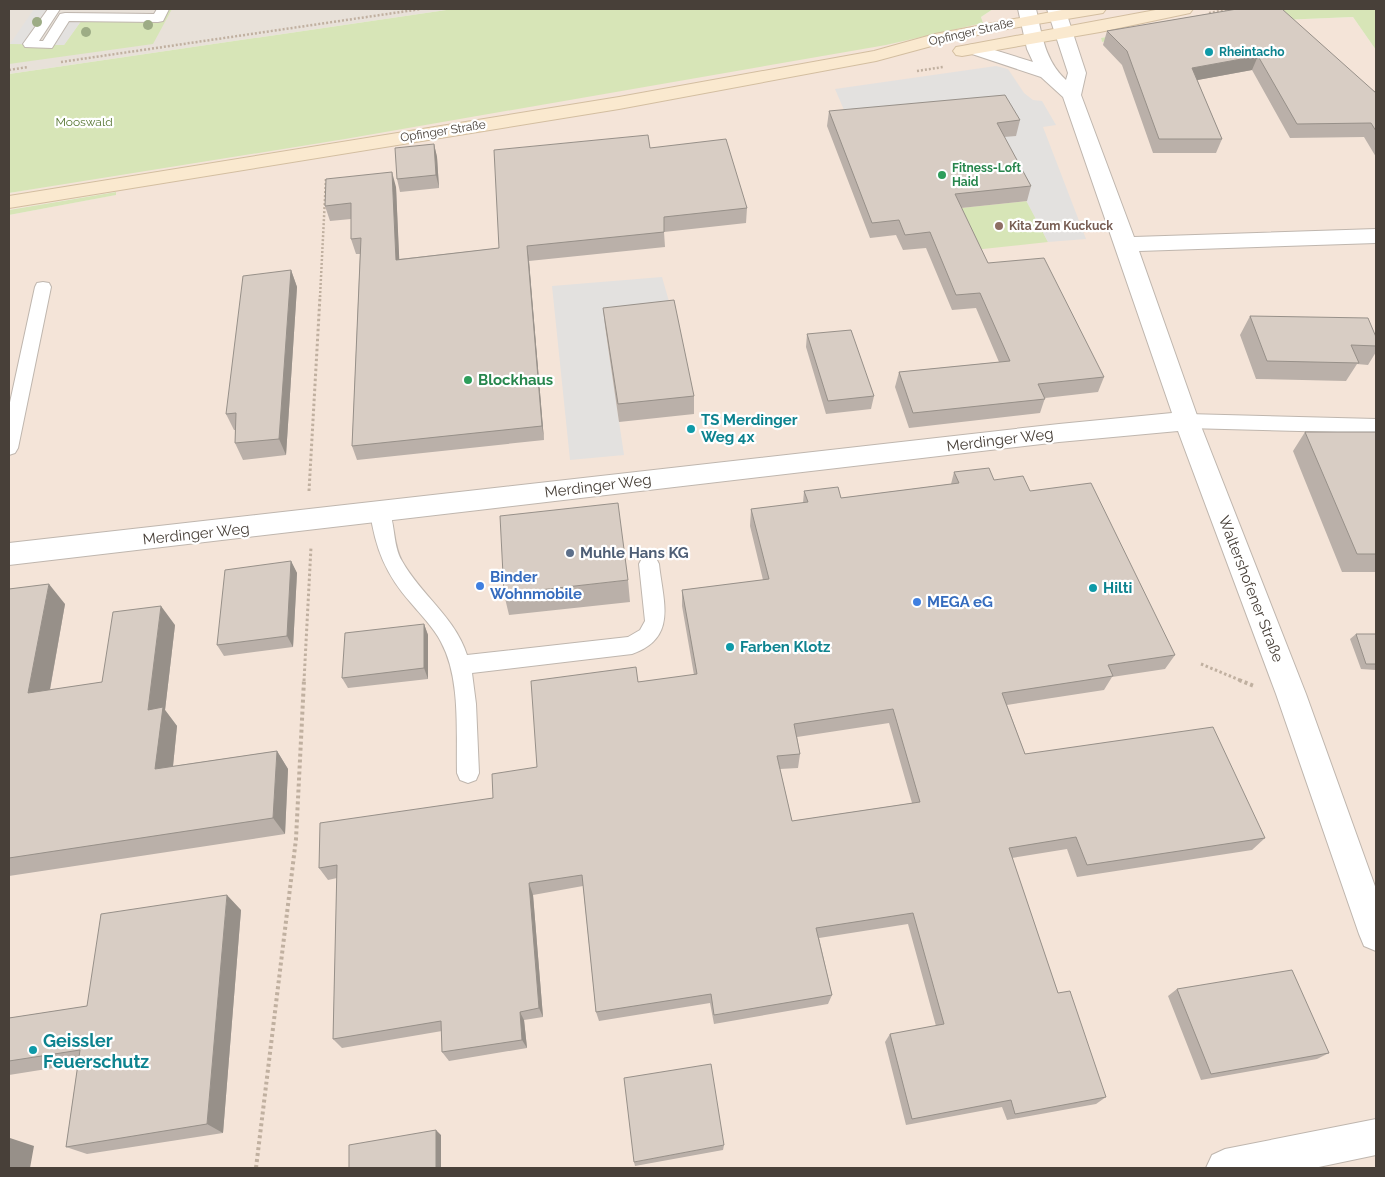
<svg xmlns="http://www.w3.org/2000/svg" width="1385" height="1177" font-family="Raleway,sans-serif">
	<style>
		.residential { fill: #e8e1d9 }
		.commercial { fill: #f4e4d8 }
		.green { fill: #d7e5b7 }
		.parking { fill: #e3e1df }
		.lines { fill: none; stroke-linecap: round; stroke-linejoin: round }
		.lane-casing { stroke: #bfb6ae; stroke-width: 2 }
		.street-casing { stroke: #bfb6ae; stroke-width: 2 }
		.secondary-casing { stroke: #d3bea0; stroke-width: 2 }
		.path-far2 { stroke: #c0b0a0; stroke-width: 2.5; stroke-dasharray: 2 2; stroke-linecap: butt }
		.path-far1 { stroke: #c0b0a0; stroke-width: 3; stroke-dasharray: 2.5 2.5; stroke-linecap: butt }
		.path { stroke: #c0b0a0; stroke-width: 4; stroke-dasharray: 3 3; stroke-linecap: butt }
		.lane { fill: #fff; fill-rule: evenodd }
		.street { fill: #fff; fill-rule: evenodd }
		.secondary { fill: #fae9cf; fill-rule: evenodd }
		.tree { fill: #9dac85 }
		.wall { fill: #bab0a9; fill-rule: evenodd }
		.shaded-wall { fill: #979089 }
		.building { fill: #d8cdc4; stroke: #979089; fill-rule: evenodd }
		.culture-dot { fill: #0f9aa8; stroke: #fff; stroke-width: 2 }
		.leisure-dot { fill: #2e9e5b; stroke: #fff; stroke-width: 2 }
		.education-dot { fill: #8d6e63; stroke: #fff; stroke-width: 2 }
		.service-dot { fill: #5c6f8a; stroke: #fff; stroke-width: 2 }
		.shop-dot { fill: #3f7fe0; stroke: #fff; stroke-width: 2 }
		.labels { text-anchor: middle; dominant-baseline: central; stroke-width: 4.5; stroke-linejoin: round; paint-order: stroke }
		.far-street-label { font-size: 12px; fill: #484039; stroke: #fff }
		.far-culture-label { font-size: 12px; font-weight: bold; fill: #0d838f; stroke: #fff; text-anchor: start }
		.far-park-label { font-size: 12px; fill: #557531; stroke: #fff }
		.far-leisure-label { font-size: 12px; font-weight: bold; fill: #27864d; stroke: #fff; text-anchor: start }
		.far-education-label { font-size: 12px; font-weight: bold; fill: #785e54; stroke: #fff; text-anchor: start }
		.leisure-label { font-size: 15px; font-weight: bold; fill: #27864d; stroke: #fff; text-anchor: start }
		.culture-label { font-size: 15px; font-weight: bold; fill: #0d838f; stroke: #fff; text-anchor: start }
		.street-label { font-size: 15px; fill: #484039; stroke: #fff }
		.service-label { font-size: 15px; font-weight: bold; fill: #4e5e75; stroke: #fff; text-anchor: start }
		.shop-label { font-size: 15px; font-weight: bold; fill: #366cbe; stroke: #fff; text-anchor: start }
		.near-culture-label { font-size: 18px; font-weight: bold; fill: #0d838f; stroke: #fff; text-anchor: start }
	</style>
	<rect width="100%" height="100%" fill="#f4f0eb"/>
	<path class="residential" d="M9 9H453L9 74Z"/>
	<path class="commercial" d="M993 9H1243L1101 38 1102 42 1272 12 1281 20 1353 17 1376 50V1168H9V215L115 195V192L9 210V193L983 23 981 17Z"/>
	<path class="green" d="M163 9H172L153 44 9 64 10 44 64 45 84 17 158 18Z
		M453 9H993L981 17 983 23 886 45 345 139 9 193V74Z
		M1243 9H1376V50L1353 17 1281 20 1272 12 1102 42 1101 38Z
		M116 192V195L9 215V210Z
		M1027 201 1048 242 955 252 951 209Z"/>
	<path class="parking" d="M34 9H54L30 44H10Z
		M65 17H84L64 45H47Z
		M996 66 1008 69 1024 93 1033 100 1042 101 1056 125 1043 127 1086 239 1048 242 993 138 850 124 835 89Z
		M662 277 674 319 605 327 624 455 570 460 552 286Z"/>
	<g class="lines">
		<defs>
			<path id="lane" d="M48 9H60L39 41H43L60 14 65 13 154 14 157 9H169L163 21 158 22 69 21 52 48 25 47 23 44Z
				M43 282 49 283 51 287 18 448 15 453 9 455V407L35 287 37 283Z
				M1187 414 1376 419V433L1187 428 1181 426 1178 421 1181 416Z
				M380 504 387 506C396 522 392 544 402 561 421 595 455 617 467 655L628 637 640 630 645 621 639 564 642 558 649 556 656 558 659 564C663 602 678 638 632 654L472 673 476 704 479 773 476 780 468 783 460 780 457 773C456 732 461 679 441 642 434 628 421 615 411 603 386 575 375 548 370 511L373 506Z"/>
			<path id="street" d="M1018 9H1036C1042 35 1045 61 1066 80L1068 73 1047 9H1065L1086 73 1081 95 1134 237 1376 229V243L1139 251 1199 421 1306 694 1376 889V951L1364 946 1359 934 1276 694 1178 431 1059 442 9 565V543L1059 424 1172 413 1063 97 1041 77 969 53 966 49 969 45 975 44 1033 62 1027 49Z
				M1376 1119V1155L1314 1168H1206L1212 1155 1225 1149Z"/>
			<path id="secondary" d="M1067 9H1106L1103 13 995 31 939 44 876 61 619 109 9 208V196L619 97 874 51 935 34Z
				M1161 9H1193L1190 13 1100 32 962 56 956 55 953 51 956 47 962 46Z"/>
		</defs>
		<use href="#lane" class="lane-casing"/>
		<use href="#street" class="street-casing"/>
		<use href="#secondary" class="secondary-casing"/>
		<path class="path-far2" d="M1209 13 1231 9
			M61 62 421 9
			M9 70 28 67
			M917 71 943 67
			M320 297 326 178"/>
		<path class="path-far1" d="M309 491 320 296
			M1201 664 1242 681
			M304 681 311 547"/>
		<path class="path" d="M1239 680 1254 686
			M256 1168 296 839 304 680"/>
		<use href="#lane" class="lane"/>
		<use href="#street" class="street"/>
		<use href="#secondary" class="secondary"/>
	</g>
	<g class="tree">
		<circle cx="37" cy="22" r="5"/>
		<circle cx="148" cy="25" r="5"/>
		<circle cx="86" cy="32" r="5"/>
	</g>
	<path class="wall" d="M1237 9 1376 93V157L1364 137 1290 138 1252 70 1197 80 1222 139 1216 153H1153L1122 65 1103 45 1107 31Z
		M829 111 1020 120 1016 136 1004 137 1031 186 1027 201 961 208 988 263 1104 377 1098 392 1045 398 1040 413 909 428 895 387 899 372 999 362 976 308 952 310 926 248 903 250 896 235 870 238 827 126Z
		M434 144 437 157 439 188 400 192 397 179Z
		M650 148 747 208 746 223 664 232 665 247 529 261 544 440 357 460 352 446 360 254H356L351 239V219L330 221 325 206 396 187 399 259 499 248Z
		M291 270 297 287 286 455 243 460 235 443V430H234L226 414Z
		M603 308 694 396V414L619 422 605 326Z
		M1250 316 1376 337V352L1368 365 1357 364 1346 381 1256 379 1240 335Z
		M807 334 874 396 871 409 826 414 806 347Z
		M1305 432H1376V572H1342L1293 451Z
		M954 472 994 480 1030 491 1175 655 1165 669 1112 677 1104 690 1007 705 1025 754 1265 838 1252 850 1077 877 1067 849 1012 858 1058 993 1106 1097 1096 1104 1007 1120 1002 1107 906 1125 885 1042 890 1034 936 1026 908 924 819 938 832 995 828 1004 714 1024 710 1003 599 1021 596 1012 583 886 533 895 543 1017 524 1020 527 1048 449 1061 442 1052V1031L342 1048 333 1039 337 878 328 880 319 868 493 798 537 767 638 682 694 675 682 606V590L763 580 750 526 751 509 803 503 804 491 841 498 951 484ZM889 723 912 803 792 821 780 769 798 768 800 754 797 737Z
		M291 561 297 573 293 647 224 656 217 645Z
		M628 580 630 602 509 615 504 594Z
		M9 589 65 604 50 690 102 682 175 625 165 710 177 726 173 766 277 751 288 769 285 834 9 876Z
		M424 624 428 635V679L348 688 342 678Z
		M1356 634H1376V670L1361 669 1350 639Z
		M241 910 223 1133 87 1154 66 1147 78 1064 9 1075V1018L87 1006Z
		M1177 989 1329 1053 1317 1059 1201 1080 1168 996Z
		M724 1145 723 1150 635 1166 634 1162Z"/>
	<path class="shaded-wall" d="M1258 56 1252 70 1187 82 1192 68Z
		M434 144 437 157 439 188 436 175Z
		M392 172 396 187 400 275 396 260Z
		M527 246 529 261 544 440 542 426Z
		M291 270 297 287 286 455 279 439Z
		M291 561 297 573 293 647 287 636Z
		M49 584 65 604 46 711 28 693Z
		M161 606 175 625 165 710 177 726 171 786 155 769 148 710Z
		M424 624 428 635V679L424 668Z
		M277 751 288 769 285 834 273 818Z
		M529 883 533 895 543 1017 539 1008Z
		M227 895 241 910 223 1133 207 1124Z
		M520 1012 524 1020 527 1048 522 1040Z
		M436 1130 441 1135V1168H436Z
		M10 1138 34 1146 30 1168H9V1147Z"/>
	<path class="building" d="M1237 9H1282L1376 93V131L1371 123 1297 124 1258 56 1192 68 1222 139H1159L1127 51 1107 31Z
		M1005 95 1020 120 997 123 1031 186 955 194 988 263 1044 258 1104 377 1038 384 1045 399 913 413 899 372 1010 361 980 293 956 295 930 232 905 235 899 220 872 223 829 111Z
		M648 135 650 148 726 139 747 208 664 217V232L527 246 542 426 352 446 361 238 351 239V203L325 206 326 179 392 172 396 260 499 248 494 150Z
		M434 144 436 175 397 179 395 148Z
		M291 270 279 439 235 443 236 413 226 414 243 276Z
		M674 300 694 396 618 404 603 308Z
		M1250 316 1368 318 1376 337V346L1351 345 1359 363 1267 361Z
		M851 330 874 396 828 401 807 334Z
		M1305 432H1376V554H1357Z
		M989 468 994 480 1023 476 1030 491 1091 483 1175 655 1108 665 1113 676 1002 693 1025 754 1213 727 1265 838 1087 865 1076 837 1009 848 1058 993 1070 991 1106 1097 1015 1114 1011 1100 912 1119 890 1034 944 1024 913 913 816 928 832 995 714 1015 711 994 596 1012 582 875 529 883 539 1008 520 1012 522 1040 442 1052 441 1021 333 1039 337 865 319 868 320 823 493 798 492 774 537 767 531 681 636 667 638 682 697 674 682 590 769 579 751 509 808 502 804 491 838 487 841 498 959 483 954 472ZM893 709 920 802 792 821 777 756 800 754 794 724Z
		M618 503 628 580 504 594 500 516Z
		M291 561 287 636 217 645 225 570Z
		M49 584 28 693 102 682 113 612 161 606 148 710 163 707 155 769 277 751 273 818 9 858V589Z
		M424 624V668L342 678 345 633Z
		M1356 634H1376V664H1366Z
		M227 895 207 1124 66 1147 80 1050 9 1061V1018L87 1006 101 914Z
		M1292 970 1329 1053 1211 1074 1177 989Z
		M711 1064 724 1145 634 1162 624 1078Z
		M436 1130V1168H349V1145Z"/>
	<g class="culture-dot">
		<circle cx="1209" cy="52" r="5"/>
		<circle cx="691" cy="429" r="5"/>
		<circle cx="1093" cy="588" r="5"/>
		<circle cx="730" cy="647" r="5"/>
		<circle cx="33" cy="1050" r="5"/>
	</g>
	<g class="leisure-dot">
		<circle cx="942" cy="175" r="5"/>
		<circle cx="468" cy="380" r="5"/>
	</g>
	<circle class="education-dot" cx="999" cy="226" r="5"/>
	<circle class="service-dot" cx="570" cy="553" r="5"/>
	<g class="shop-dot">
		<circle cx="480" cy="586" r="5"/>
		<circle cx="917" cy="602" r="5"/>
	</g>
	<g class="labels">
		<g class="far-street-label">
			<text transform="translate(971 32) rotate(-13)">Opfinger Straße</text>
			<text transform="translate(443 131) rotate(-9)">Opfinger Straße</text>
		</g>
		<g class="far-culture-label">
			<text x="1219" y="52">Rheintacho</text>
		</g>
		<g class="far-park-label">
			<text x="84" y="122">Mooswald</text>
		</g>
		<g class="far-leisure-label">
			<text x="952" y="168">Fitness-Loft<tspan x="952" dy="14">Haid</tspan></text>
		</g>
		<g class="far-education-label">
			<text x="1009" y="226">Kita Zum Kuckuck</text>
		</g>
		<g class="leisure-label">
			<text x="478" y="380">Blockhaus</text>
		</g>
		<g class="culture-label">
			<text x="701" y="420">TS Merdinger<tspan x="701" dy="17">Weg 4x</tspan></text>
			<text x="1103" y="588">Hilti</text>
			<text x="740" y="647">Farben Klotz</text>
		</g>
		<g class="street-label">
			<text transform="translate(1000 440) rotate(-7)">Merdinger Weg</text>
			<text transform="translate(598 486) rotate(-7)">Merdinger Weg</text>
			<text transform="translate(196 534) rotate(-6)">Merdinger Weg</text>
			<text transform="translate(1251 589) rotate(69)">Waltershofener Straße</text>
		</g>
		<g class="service-label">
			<text x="580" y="553">Muhle Hans KG</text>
		</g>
		<g class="shop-label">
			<text x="490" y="577">Binder<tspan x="490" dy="17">Wohnmobile</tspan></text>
			<text x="927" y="602">MEGA eG</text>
		</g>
		<g class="near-culture-label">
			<text x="43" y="1040">Geissler<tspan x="43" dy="21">Feuerschutz</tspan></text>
		</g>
	</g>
	<rect width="1385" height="1177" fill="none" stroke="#484039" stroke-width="20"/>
</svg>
